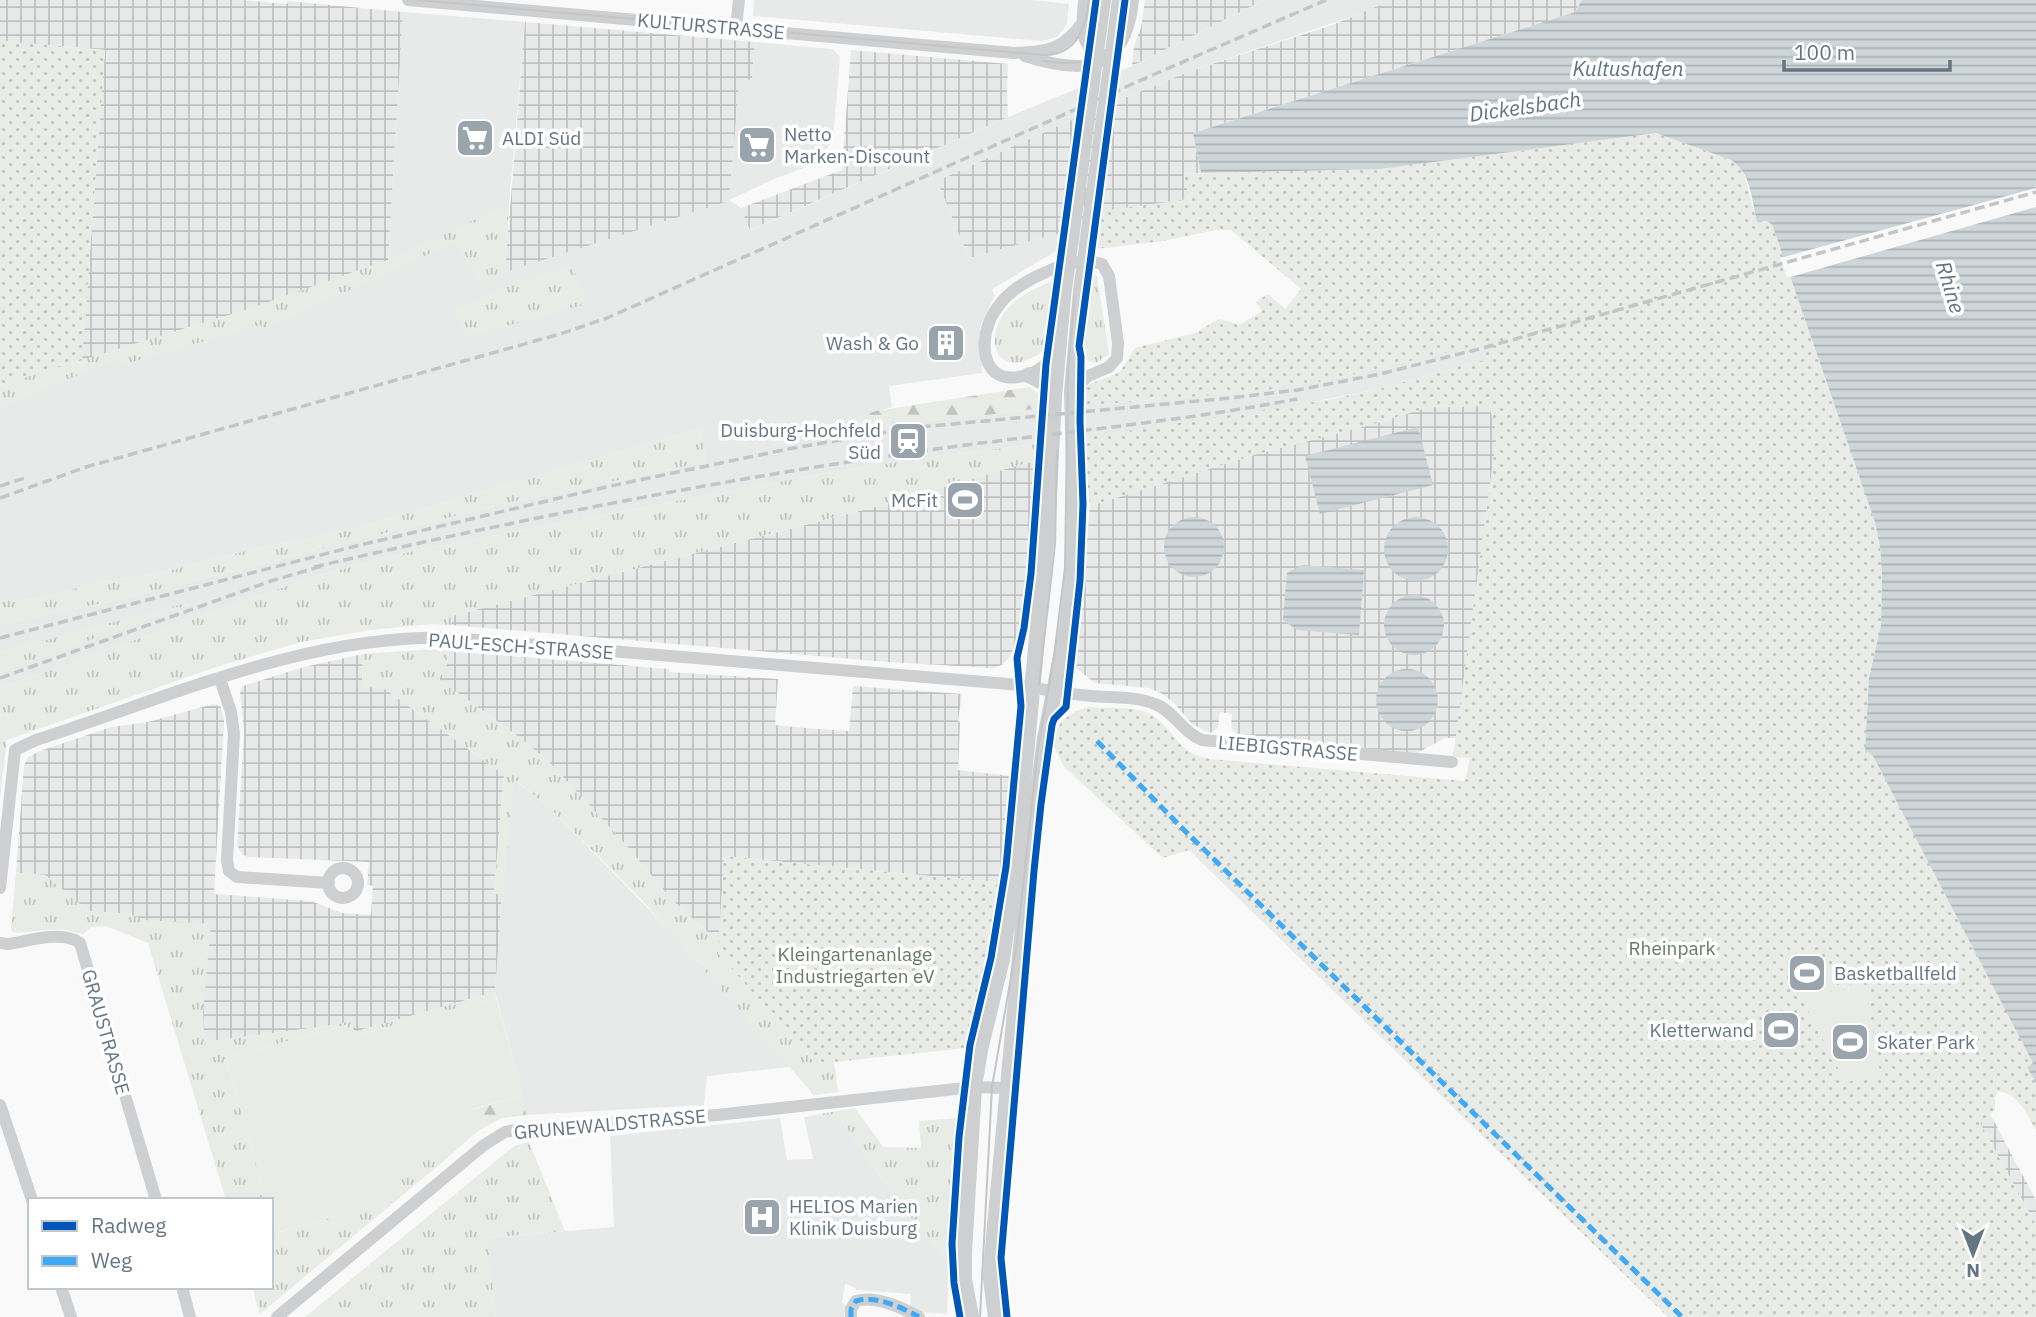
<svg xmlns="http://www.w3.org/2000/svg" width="2036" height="1317" font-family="'IBM Plex Sans',sans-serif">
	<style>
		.built { fill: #e8e9e9 }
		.industrial { fill: url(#industrial-grid) }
		.grass { fill: url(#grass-tufts) }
		.forest { fill: url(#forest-firs) }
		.park { fill: url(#park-dots) }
		.pitch { fill: #e8ebe6 }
		.water { fill: url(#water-rules) }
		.pier { fill: #f9f9f9 }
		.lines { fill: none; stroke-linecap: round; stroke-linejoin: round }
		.minor { stroke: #cecfd0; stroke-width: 12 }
		.tertiary { stroke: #cecfd0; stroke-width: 16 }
		.tram { stroke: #c3c5c6; stroke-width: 2 }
		.rail { stroke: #c3c5c6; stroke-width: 3.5; stroke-dasharray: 10 5; stroke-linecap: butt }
		.tertiary-bridge { stroke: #cecfd0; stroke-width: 16 }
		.quiet { stroke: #3fa9f5; stroke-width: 5; stroke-dasharray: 10 5; stroke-linecap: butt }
		.cycleway-casing { stroke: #fff; stroke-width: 11 }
		.cycleway { stroke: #0057b8; stroke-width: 7 }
		.labels { text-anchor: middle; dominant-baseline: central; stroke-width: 7; stroke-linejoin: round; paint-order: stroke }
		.street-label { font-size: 19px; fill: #657683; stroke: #fff }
		.poi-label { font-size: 19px; fill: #657683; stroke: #fff; text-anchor: start }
		.park-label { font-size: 19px; fill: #687a64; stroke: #fff }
		.water-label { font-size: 21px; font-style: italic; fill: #60757c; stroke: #fff }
	</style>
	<defs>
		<pattern id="industrial-grid" width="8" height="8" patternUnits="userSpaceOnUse" patternTransform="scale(1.75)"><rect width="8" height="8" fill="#e8e9e9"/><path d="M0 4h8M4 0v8" fill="none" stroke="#c0c1c2"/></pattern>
		<pattern id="grass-tufts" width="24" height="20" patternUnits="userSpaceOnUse" patternTransform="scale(1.75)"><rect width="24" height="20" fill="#e8ebe6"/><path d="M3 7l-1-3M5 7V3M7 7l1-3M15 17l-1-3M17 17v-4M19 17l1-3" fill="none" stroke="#c0c3c0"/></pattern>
		<pattern id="forest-firs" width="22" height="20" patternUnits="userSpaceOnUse" patternTransform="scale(1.75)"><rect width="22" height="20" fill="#e8ebe6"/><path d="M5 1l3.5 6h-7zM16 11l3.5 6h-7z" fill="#c0c3c0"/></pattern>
		<pattern id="park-dots" width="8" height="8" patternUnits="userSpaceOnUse" patternTransform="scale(1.75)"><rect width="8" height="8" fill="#e8ebe6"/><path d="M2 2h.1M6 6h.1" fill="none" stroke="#c0c3c0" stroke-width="1.8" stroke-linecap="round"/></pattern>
		<pattern id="water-rules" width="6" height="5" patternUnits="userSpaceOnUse" patternTransform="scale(1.75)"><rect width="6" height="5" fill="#ced6d9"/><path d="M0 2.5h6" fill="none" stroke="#abb2b5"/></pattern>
	</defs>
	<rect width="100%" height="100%" fill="#f9f9f9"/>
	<path class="built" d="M754 0H1034L1069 4 1067 23 1064 29 1057 37 1042 41 753 16Z
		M1264 0H1393L1371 10 1188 72 1076 118 937 181 969 258 1060 233 1098 227 1101 211H1115L1189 199 1196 211 1360 209 1405 210 1434 214 1468 222 1513 239 1546 258 1572 277 1603 306 1628 336 1659 386 1674 421 1738 612 1795 748 1801 759 1805 760 1817 783 1814 785 1849 857 1983 1109 1986 1108 1991 1116 1980 1123 1845 870 1764 706 1743 659 1707 560 1655 403 1631 360 1591 309 1545 271 1494 243 1437 225 1377 217 1227 220 1160 229 1058 250 992 289 995 295 980 327 982 373 889 386 892 407 859 417 834 434 1041 408 1035 444 916 459 809 476 414 551 312 577 0 688V672L209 598 0 652V624L112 601 511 502 707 462 700 429 339 533 258 548 160 573 99 582 38 599 0 601V385L252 308 388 260 403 12 525 22 509 204 506 271 729 201 739 84 752 78 755 42 833 49 840 57 833 139 819 162 774 179 729 200 741 208 751 230 1008 117 1132 66Z
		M1482 343 1486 359 1383 388 1262 412 1083 438 1082 406 1260 391 1324 381Z
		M514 780 549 807 668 929 790 1067 707 1076 704 1105 526 1115 520 1084 495 992 502 894Z
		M837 1114 901 1206 949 1261 947 1314 910 1311 911 1294 856 1290V1288L845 1284 842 1303 847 1305 844 1317H496L486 1238 614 1227 610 1136 780 1118 787 1160 813 1159 804 1117Z"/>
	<path class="industrial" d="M0 0H243L287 4 288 1 403 12 388 260 252 308 82 360 105 50 0 41Z
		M1145 0H1264L1132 66 1134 45 1141 28Z
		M1393 0H1582L1575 12 1193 133 1201 173 1184 174 1189 199 1115 211H1102L1098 227 1060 233 969 258 937 181 1076 118 1188 72 1332 25Z
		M525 22 755 42 752 78 739 84 729 201 505 272Z
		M851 50 1008 64 1007 91 1008 117 750 230 741 208 842 170Z
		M1482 406 1490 409 1497 433 1456 738H1445L1417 753 1239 738 1231 727 1232 714 1220 712 1218 728 1210 733 1192 724 1176 705 1163 694 1149 688 1095 683 1076 668 1090 506 1257 454 1374 424 1428 407Z
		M1034 461 1027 590 1021 629 1010 657 1002 665 993 668 888 662 451 625 452 616 867 509Z
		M449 651 669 669V672L778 679 775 725 805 728 849 731 853 686 962 694 958 721 960 722 958 770 1012 776 1003 883 724 856 719 942 672 900 625 844 551 764 524 741 439 679 447 664Z
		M363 654 362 686 385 689 504 775 494 893 502 894 495 992 354 1032 350 1021 335 1025 204 1042 203 1013 143 920 130 914 88 911 45 875 16 873 24 765 28 757 40 751 111 727 148 722 213 704 221 707 224 721 214 894 311 901 342 913 371 915 373 886 367 885 369 862 248 857 242 854 237 845 244 734 240 691 243 686 304 667Z
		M1991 1116 2036 1200V1225L1980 1123Z"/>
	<path class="grass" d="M509 204 505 272 479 284 455 242 264 329 260 325 129 363 111 361 0 408V385L252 308 388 260Z
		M572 265 587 304 466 337 455 310 498 290Z
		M1092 274 1097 276 1109 354 1096 363C1089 362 1085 361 1083 355 1078 341 1090 291 1092 274Z
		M1055 280 1045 350C994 387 980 335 1012 304 1024 293 1040 286 1055 280Z
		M700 429 707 462 511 502 112 601 0 624V601L38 599 99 582 160 573 258 548 339 533Z
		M1035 444 1034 461 867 509 452 616 451 625 432 624 371 630 301 642 216 667 7 740 0 798V688L312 577 414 551 809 476 916 459Z
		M221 594 0 672V652Z
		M432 649 449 651 447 664 439 679 524 741 551 764 625 844 672 900 719 942 718 953 816 1064 834 1062 838 1092 814 1095 641 899 549 807 515 780 502 894H494L504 775 385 689 362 686 363 654Z
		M16 873 45 875 88 911 130 914 143 920 211 924 203 1013 204 1042 335 1025 350 1021 354 1032 495 992 496 998 351 1037 346 1025 226 1058 266 1200H226L148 943 106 926 91 927 83 934 62 929 14 933 11 930Z
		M855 1108 883 1147 921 1148 919 1121 957 1118 949 1261 901 1206 837 1114 804 1117Z
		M529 1142 565 1231 487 1238 496 1317H305L514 1146Z
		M433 1156 440 1164 260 1314 252 1287H271V1219L276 1233 395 1200 387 1168Z"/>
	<path class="forest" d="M1029 387 1040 395 1041 408 833 435 859 417 876 411Z
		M523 1095 526 1115 502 1118 478 1131 472 1110Z"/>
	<path class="park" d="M0 41 105 50 82 360 0 385Z
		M1656 133 1731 160 1739 165 1743 171 1757 222C1765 220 1769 219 1773 227L1875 522 1880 547 1882 573 1881 625 1869 678 1868 752 1873 756 2034 1063 2027 1067 2036 1083V1130C2026 1113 2019 1094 1998 1091L1995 1098V1110L1980 1123 2036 1225V1317H1668L1189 850 1163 858 1064 767 1051 740C1057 723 1070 711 1088 707 1108 709 1136 705 1153 716 1176 731 1176 752 1209 759L1465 781 1470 758 1453 757 1497 433 1490 409 1482 406 1428 407 1374 424 1257 454 1090 506 1083 438 1327 400 1383 388 1486 359 1482 344 1324 381 1260 391 1082 406 1083 387 1120 372 1135 348 1195 333 1219 319 1240 325 1262 311 1256 302 1268 294 1285 309 1301 289 1231 230H1215L1163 241 1096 249 1101 211 1189 199 1184 174 1380 169Z
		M724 856 1001 883 995 927 966 1048 816 1064 718 953Z"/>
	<path class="pitch" d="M1798 957 1842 980 1831 991 1835 996 1857 980 1868 998 1881 1078 1845 1082 1784 965Z
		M496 998 523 1095 473 1109 478 1131 440 1164 433 1156 388 1168 396 1200 275 1233 271 1219V1200H266L226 1058 347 1025 351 1037Z"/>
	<path class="water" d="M1582 0H2036V1083L2027 1067 2033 1063 1873 756 1868 752 1865 754 1869 678 1881 625 1882 573 1880 547 1875 522 1773 227C1769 219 1765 221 1757 222 1752 201 1751 172 1731 160L1656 133 1380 169 1201 173 1193 133 1575 12Z
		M1418 427 1433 485 1320 514 1305 456Z
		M1164 547a30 30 0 1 1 60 0a30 30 0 1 1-60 0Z
		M1384 549a32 32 0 1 1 64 0a32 32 0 1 1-64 0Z
		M1303 565 1364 570 1359 635 1297 630 1283 620 1287 573Z
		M1384 625a30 30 0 1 1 60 0a30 30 0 1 1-60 0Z
		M1376 700a31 31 0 1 1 62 0a31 31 0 1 1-62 0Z"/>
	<path class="pier" d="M2036 188V207L1787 278 1780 258Z"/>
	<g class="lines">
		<path class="minor" d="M408 0 1014 53C1048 51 1062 51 1083 22
			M1084 0C1083 20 1077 47 1101 54
			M736 28 739 0
			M1025 56C1084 75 1126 73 1133 0
			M1058 354C1048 362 1039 372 1027 375 979 390 976 336 997 308 1008 291 1026 281 1044 273 1062 264 1083 258 1102 264L1109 276 1118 343 1117 358 1109 367 1088 376 1072 391
			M220 679 231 712 234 734 227 860 229 871 237 877 329 883
			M328 883a15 15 0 1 1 30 0a15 15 0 1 1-30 0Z
			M0 888 15 750 36 740C170 697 310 633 453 638L1021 685C1044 690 1067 694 1091 696 1111 698 1136 696 1155 704 1174 711 1182 732 1202 740L1452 762
			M0 943 8 944C29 941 62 930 80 943L156 1200
			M0 1105 32 1200
			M61 1287 71 1317
			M182 1287 190 1317
			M277 1317 484 1145 505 1132 526 1128 717 1115 974 1087 1007 1088
			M851 1317V1309L856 1301C876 1295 901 1307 919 1317"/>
		<path class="tertiary" d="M1029 375 1045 383 1054 397
			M971 1317 964 1279V1252L974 1087 980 1050 1002 959 1015 870 1047 533 1054 397 1063 297
			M996 1317 991 1279 992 1258 1028 872 1045 738 1067 626 1071 590 1075 510 1072 391 1081 291"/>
		<path class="tram" d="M418 0 1045 55C1077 54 1086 28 1089 0
			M1042 61C1095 68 1124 58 1130 0
			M1039 684 1055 545 1057 450
			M980 1317 992 1087 1017 942 1038 749 1054 656 1065 568 1068 369 1075 293 1115 0"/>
		<path class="rail" d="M0 486 28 477
			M0 498 86 467 560 334 607 318 1155 74 1326 0
			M314 567C511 521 708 482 908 453 1037 434 1168 424 1297 399
			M0 638 352 547 606 487 788 449 910 428 1230 398 1298 390 1380 374 1483 348 2036 192
			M0 678 271 581 322 566"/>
		<path class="tertiary-bridge" d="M1081 291 1120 0
			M1063 297 1103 0"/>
		<path class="quiet" d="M1097 741 1182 828 1682 1317
			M851 1317V1309L856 1301C876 1295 901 1307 919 1317"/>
		<defs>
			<path id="cycleway" d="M960 1317 954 1283 952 1244 959 1137 970 1045 991 958 1006 867 1021 706 1017 658 1024 628 1031 574 1046 364 1096 0
				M1007 1317 1001 1258 1034 871 1041 804 1052 725 1054 719 1066 707 1080 581 1083 504 1080 421 1081 357 1079 346 1125 0"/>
		</defs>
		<use href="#cycleway" class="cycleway-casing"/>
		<use href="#cycleway" class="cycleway"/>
	</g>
	<defs>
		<symbol id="supermarket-square" viewBox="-11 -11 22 22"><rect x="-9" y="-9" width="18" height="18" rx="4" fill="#99a4ac" stroke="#fff"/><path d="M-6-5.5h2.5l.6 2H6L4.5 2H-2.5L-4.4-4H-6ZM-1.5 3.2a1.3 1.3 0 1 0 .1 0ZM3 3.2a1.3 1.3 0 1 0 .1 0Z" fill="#fff"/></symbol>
		<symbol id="building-square" viewBox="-11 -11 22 22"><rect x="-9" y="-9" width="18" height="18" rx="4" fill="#99a4ac" stroke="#fff"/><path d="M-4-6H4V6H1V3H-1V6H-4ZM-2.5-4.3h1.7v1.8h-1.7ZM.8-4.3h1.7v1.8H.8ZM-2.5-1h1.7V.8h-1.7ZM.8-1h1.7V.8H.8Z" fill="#fff"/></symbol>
		<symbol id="station-square" viewBox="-11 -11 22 22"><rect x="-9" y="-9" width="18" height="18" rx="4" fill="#99a4ac" stroke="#fff"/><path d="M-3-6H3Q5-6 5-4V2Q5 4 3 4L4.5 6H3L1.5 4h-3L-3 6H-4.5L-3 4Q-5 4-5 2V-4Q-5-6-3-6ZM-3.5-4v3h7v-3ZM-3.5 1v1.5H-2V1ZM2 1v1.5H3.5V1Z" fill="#fff"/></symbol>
		<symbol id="stadium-square" viewBox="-11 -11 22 22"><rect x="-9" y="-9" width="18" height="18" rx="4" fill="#99a4ac" stroke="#fff"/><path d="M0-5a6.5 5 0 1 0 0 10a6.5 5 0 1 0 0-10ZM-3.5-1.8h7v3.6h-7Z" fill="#fff"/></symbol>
		<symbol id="hospital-square" viewBox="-11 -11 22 22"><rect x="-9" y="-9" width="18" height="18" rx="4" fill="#99a4ac" stroke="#fff"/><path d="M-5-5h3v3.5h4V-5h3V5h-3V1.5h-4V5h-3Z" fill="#fff"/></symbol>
	</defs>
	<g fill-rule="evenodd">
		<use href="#supermarket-square" x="453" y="116" width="44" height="44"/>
		<use href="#supermarket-square" x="735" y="123" width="44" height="44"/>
		<use href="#building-square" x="924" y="321" width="44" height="44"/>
		<use href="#station-square" x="886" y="419" width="44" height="44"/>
		<use href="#stadium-square" x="943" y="478" width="44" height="44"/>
		<use href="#stadium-square" x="1785" y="951" width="44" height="44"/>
		<use href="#stadium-square" x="1759" y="1008" width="44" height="44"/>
		<use href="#stadium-square" x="1828" y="1020" width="44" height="44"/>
		<use href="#hospital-square" x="740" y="1195" width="44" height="44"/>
	</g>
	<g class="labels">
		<g class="street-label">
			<text transform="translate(711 26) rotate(5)">KULTURSTRASSE</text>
			<text transform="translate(521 646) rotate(4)">PAUL-ESCH-STRASSE</text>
			<text transform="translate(1288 748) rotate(5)">LIEBIGSTRASSE</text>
			<text transform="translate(106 1032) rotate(74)">GRAUSTRASSE</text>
			<text transform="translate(610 1124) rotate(-5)">GRUNEWALDSTRASSE</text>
		</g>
		<g class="poi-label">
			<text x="784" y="134">Netto<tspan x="784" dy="22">Marken-Discount</tspan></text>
			<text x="502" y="138">ALDI Süd</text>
			<text x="919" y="343" text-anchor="end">Wash &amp; Go</text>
			<text x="881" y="430" text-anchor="end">Duisburg-Hochfeld<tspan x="881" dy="22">Süd</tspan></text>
			<text x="938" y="500" text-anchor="end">McFit</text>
			<text x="1834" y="973">Basketballfeld</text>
			<text x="1754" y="1030" text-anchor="end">Kletterwand</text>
			<text x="1877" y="1042">Skater Park</text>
			<text x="789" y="1206">HELIOS Marien<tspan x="789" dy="22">Klinik Duisburg</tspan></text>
		</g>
		<g class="park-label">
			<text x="1672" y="948">Rheinpark</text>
			<text x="855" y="954">Kleingartenanlage<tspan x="855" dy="22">Industriegarten eV</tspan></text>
		</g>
		<g class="water-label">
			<text x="1628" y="68">Kultushafen</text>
			<text transform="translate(1525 106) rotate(-8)">Dickelsbach</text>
			<text transform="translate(1951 287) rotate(73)">Rhine</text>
		</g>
	</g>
	<rect x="28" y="1198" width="245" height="91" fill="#ffffff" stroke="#c1c8cd" stroke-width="2"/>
	<rect x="42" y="1221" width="35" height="10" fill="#0057b8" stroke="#c1c8cd" stroke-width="2"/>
	<text x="91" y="1233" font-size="21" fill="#657683">Radweg</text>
	<rect x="42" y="1256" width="35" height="10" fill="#3fa9f5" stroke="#c1c8cd" stroke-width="2"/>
	<text x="91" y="1268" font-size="21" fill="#657683">Weg</text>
	<g transform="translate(1973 1254) rotate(180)" stroke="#ffffff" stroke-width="5" paint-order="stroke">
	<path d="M0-5L12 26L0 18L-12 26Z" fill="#657683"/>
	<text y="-10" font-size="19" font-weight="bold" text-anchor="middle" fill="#657683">N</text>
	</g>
	<path d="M1784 60v10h166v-10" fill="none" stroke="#657683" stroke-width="3.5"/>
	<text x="1794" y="60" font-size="21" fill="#657683" stroke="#ffffff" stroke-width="5" paint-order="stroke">100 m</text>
</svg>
